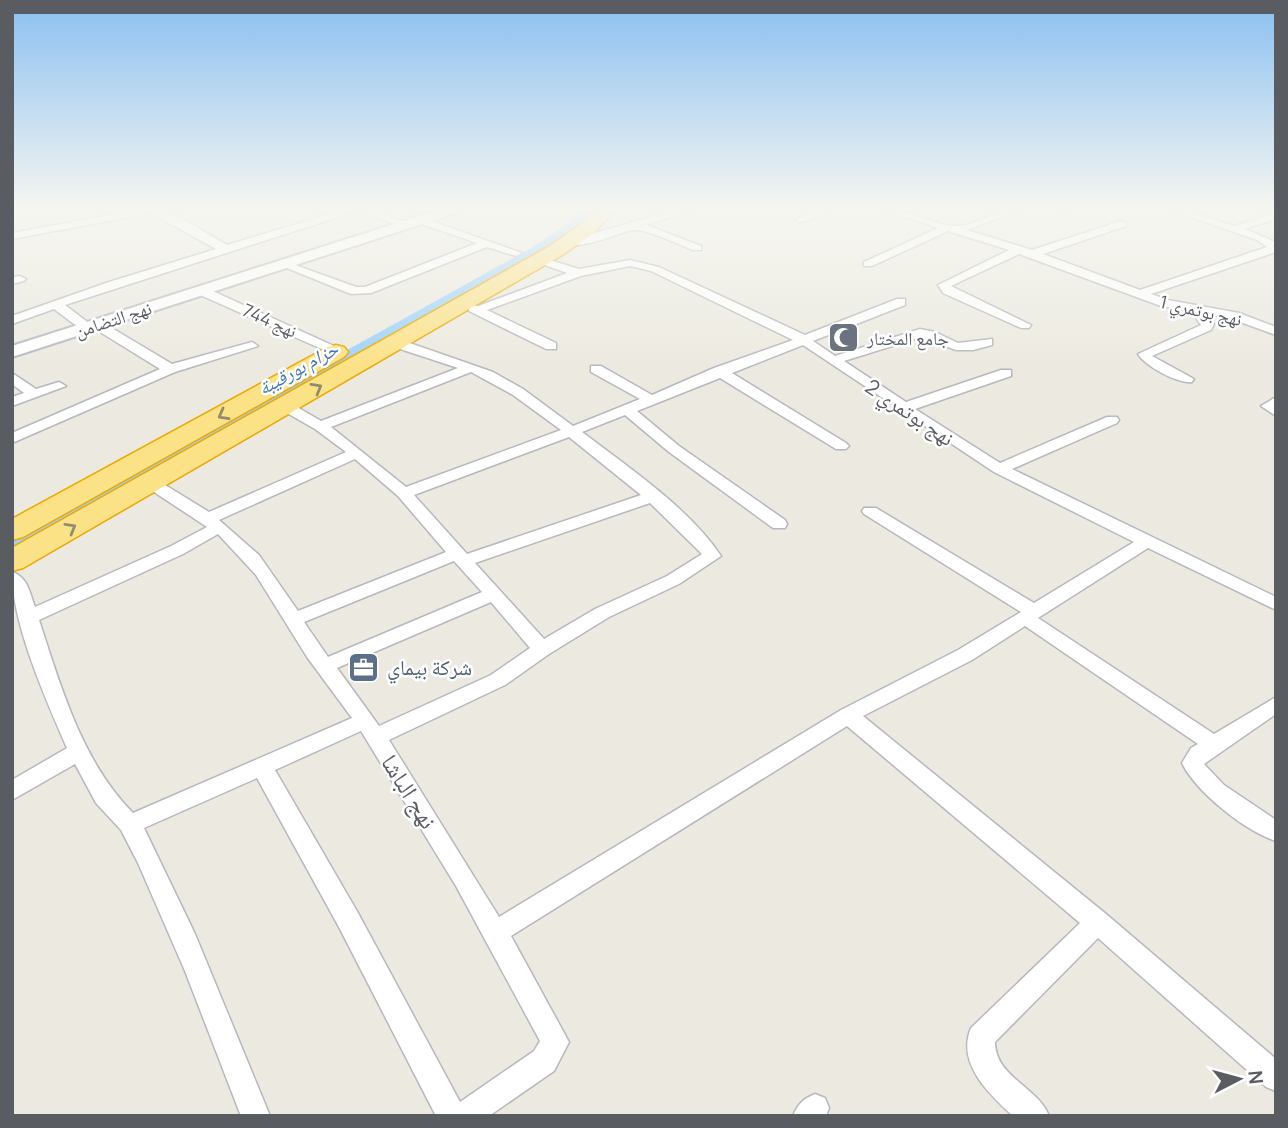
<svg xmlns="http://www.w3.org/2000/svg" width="1288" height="1128" font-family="Manrope,'Noto Naskh Arabic',sans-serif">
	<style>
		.water { fill: #9dd1fe }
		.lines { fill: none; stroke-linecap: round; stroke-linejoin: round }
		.street-casing { stroke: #b6b8bd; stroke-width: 3 }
		.secondary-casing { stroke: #b6b9bf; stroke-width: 4 }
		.highway-casing { stroke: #eba801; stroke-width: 3 }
		.street { fill: #fff; fill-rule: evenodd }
		.secondary { fill: #fff; fill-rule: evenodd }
		.highway { fill: #fce287; fill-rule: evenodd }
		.oneway { stroke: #928b6e }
		.labels { text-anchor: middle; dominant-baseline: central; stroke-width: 5; stroke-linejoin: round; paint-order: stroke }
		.far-street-label { font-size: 18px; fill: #595c61; stroke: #fff }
		.far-worship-label { font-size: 18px; fill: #5b616d; stroke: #fff; text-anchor: start }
		.far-water-label { font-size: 19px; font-style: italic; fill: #3f77b8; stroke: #fff }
		.street-label { font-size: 21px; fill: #595c61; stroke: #fff }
		.service-label { font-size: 21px; fill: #4e5e75; stroke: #fff; text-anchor: start }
		.near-street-label { font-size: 24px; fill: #595c61; stroke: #fff }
	</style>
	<rect width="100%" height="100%" fill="#eceae0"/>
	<path class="water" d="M583 209H601L572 235 12 554V536L533 247 567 224Z"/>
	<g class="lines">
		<defs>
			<path id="street" d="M143 209C174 209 200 230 227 245L346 209H373L410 225 401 227 360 210 65 305 90 324 100 321 172 364 252 342 258 346 175 372 12 443V433L160 369 92 327 86 331 82 330 54 309 12 324V316L109 282 216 249 151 213 12 239V233Z
				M678 209H693L646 225 701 246V250H693C680 245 643 227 631 230 615 234 578 252 564 242Z
				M818 209H831L804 222 795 220Z
				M883 209C908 208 940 228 958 226 980 224 998 209 1022 209L967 230 1032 250 1118 222H1126V226L1043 254 1140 290 1267 247 1257 240 1168 209H1182L1234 226 1276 213V219L1245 229 1275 242 1276 252 1151 294 1168 300 1239 313 1276 327V335L1232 319 1206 314 1214 324 1211 330 1152 356 1194 379 1192 382C1178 384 1145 366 1138 354L1201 325 1191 311 1161 306 1019 254 951 286 1031 325 1029 328H1021L943 293 938 285 1009 250 948 231 872 266H864V262L938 228Z
				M1056 209H1067L1062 212Z
				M420 217 522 253 516 256 487 247 371 293 351 294 277 264 287 262 356 287H365L477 243 416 222 415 220Z
				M540 257 579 269 630 260 659 267 805 335 897 299H905V305L813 341 835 356 920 329 935 332 958 343 992 339V345L973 350H956L921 337 844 361 906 402 1001 370H1011V376L915 409 1000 463 1107 417H1117L1119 420 1117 423 1012 469 1276 597V610L1148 548 1038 618 1214 734 1276 697V714L1204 764 1224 785 1276 820V841C1245 831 1196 792 1182 763L1191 748 1198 744 1025 626 972 660 863 716 1106 914 1276 1059V1091L1266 1087 1098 938 995 1042C995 1077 1038 1087 1049 1116H1013C989 1094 956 1063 971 1028L1080 923 847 726 511 936 569 1042 554 1071 489 1116H436L340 929 257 778 144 828 195 934 270 1116H241L185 971 138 863 121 830 96 803 75 764 12 800V780L67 748C46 700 12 624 12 572 28 577 30 594 35 607L171 546 207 527 145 486 143 483 145 480H157L209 512 346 452 315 429 280 409V403H290L321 421 458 368 391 346V340H401L493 372 523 389 573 426 640 399 591 372V366H601L652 395 714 368 793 340 651 271 630 266 581 276 487 310 556 343V349H546L469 311V305L478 306 567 273 536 262V258ZM803 345 994 472 1134 542 1034 603 876 508H864L862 511 864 514 1021 612 958 650 841 710 499 917 389 740 505 685 549 654 609 617 679 584 721 556C689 508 628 467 582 432L625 415 669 452 773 528H785L787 524 785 520 679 446 637 411 720 378 836 449H846L849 446 846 443 732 373ZM471 372 513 395 561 430 406 487 331 427ZM569 437 641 495 467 554 414 495ZM355 459 398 496 446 552 298 611 259 555 219 520ZM650 503 702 554 667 576 595 609 544 639 475 563ZM218 534 256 575 307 657 352 718 133 813C82 762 61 687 39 620L183 554ZM454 561 482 592 328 657 304 622ZM491 602 530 648 491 675 379 726 337 668ZM361 731 456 886 540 1041 534 1051 460 1102 358 913 275 770Z
				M20 276 26 279 24 281 12 284V277Z
				M198 288H206L345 351 343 354H333L198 294Z
				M12 373 36 389 59 382 66 386 12 406V397L24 393 12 384Z
				M1276 397V416L1261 406Z
				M815 1094 825 1098 829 1108 826 1116H793C798 1104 803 1099 815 1094Z"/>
			<path id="secondary" d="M441 209H461L459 212 12 357V346Z"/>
			<path id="highway" d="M597 209H616L595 232 564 254 23 568 12 571V548L550 246 581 224Z
				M336 345 344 347 348 352 344 357 23 537 12 540V519L328 347Z"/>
		</defs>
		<use href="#street" class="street-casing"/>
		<use href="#secondary" class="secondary-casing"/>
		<use href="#highway" class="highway-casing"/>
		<use href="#street" class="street"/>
		<use href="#secondary" class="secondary"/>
		<use href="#highway" class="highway"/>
	</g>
	<defs><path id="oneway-chevron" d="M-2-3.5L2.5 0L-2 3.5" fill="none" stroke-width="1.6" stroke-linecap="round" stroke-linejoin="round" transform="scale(1.75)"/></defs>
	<g class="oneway">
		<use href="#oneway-chevron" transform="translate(317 388) rotate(-30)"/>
		<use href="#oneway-chevron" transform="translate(223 415) rotate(151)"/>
		<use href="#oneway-chevron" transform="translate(71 528) rotate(-30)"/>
	</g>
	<linearGradient id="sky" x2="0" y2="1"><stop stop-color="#8ac0f1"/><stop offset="0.57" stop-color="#f6f6f1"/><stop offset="1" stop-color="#f6f6f1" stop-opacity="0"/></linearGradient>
	<rect width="1288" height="367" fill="url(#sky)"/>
	<defs>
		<symbol id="mosque-square" viewBox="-11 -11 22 22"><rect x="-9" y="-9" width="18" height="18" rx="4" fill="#6b7280" stroke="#fff"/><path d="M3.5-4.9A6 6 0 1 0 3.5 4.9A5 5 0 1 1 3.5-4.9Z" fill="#fff"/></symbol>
		<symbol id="office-square" viewBox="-11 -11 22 22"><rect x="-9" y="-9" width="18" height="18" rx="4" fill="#5c6f8a" stroke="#fff"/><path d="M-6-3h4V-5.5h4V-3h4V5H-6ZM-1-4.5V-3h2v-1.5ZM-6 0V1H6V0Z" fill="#fff"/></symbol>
	</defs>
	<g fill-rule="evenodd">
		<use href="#mosque-square" x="826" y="320" width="35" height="35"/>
		<use href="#office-square" x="346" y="650" width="35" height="35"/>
	</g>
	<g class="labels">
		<g class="far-street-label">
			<text transform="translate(1201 310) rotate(13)">نهج بوتمري 1</text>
			<text transform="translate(113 319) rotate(-18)">نهج التضامن</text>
			<text transform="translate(270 320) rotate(24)">نهج 744</text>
		</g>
		<g class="far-worship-label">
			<text x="867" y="338">جامع المختار</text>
		</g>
		<g class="far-water-label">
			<text transform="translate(298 368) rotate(-29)">حزام بورقيبة</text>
		</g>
		<g class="street-label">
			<text transform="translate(910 412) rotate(34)">نهج بوتمري 2</text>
		</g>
		<g class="service-label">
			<text x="387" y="667">شركة بيماي</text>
		</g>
		<g class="near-street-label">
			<text transform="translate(410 791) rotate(58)">نهج الباشا</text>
		</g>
	</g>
	<rect width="1288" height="1128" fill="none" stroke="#595c61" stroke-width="28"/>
	<g transform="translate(1239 1079) rotate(84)" stroke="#ffffff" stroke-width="5" paint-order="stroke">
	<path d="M0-5L12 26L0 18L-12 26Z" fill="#595c61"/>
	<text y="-10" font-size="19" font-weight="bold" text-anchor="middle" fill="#595c61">N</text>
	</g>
</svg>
